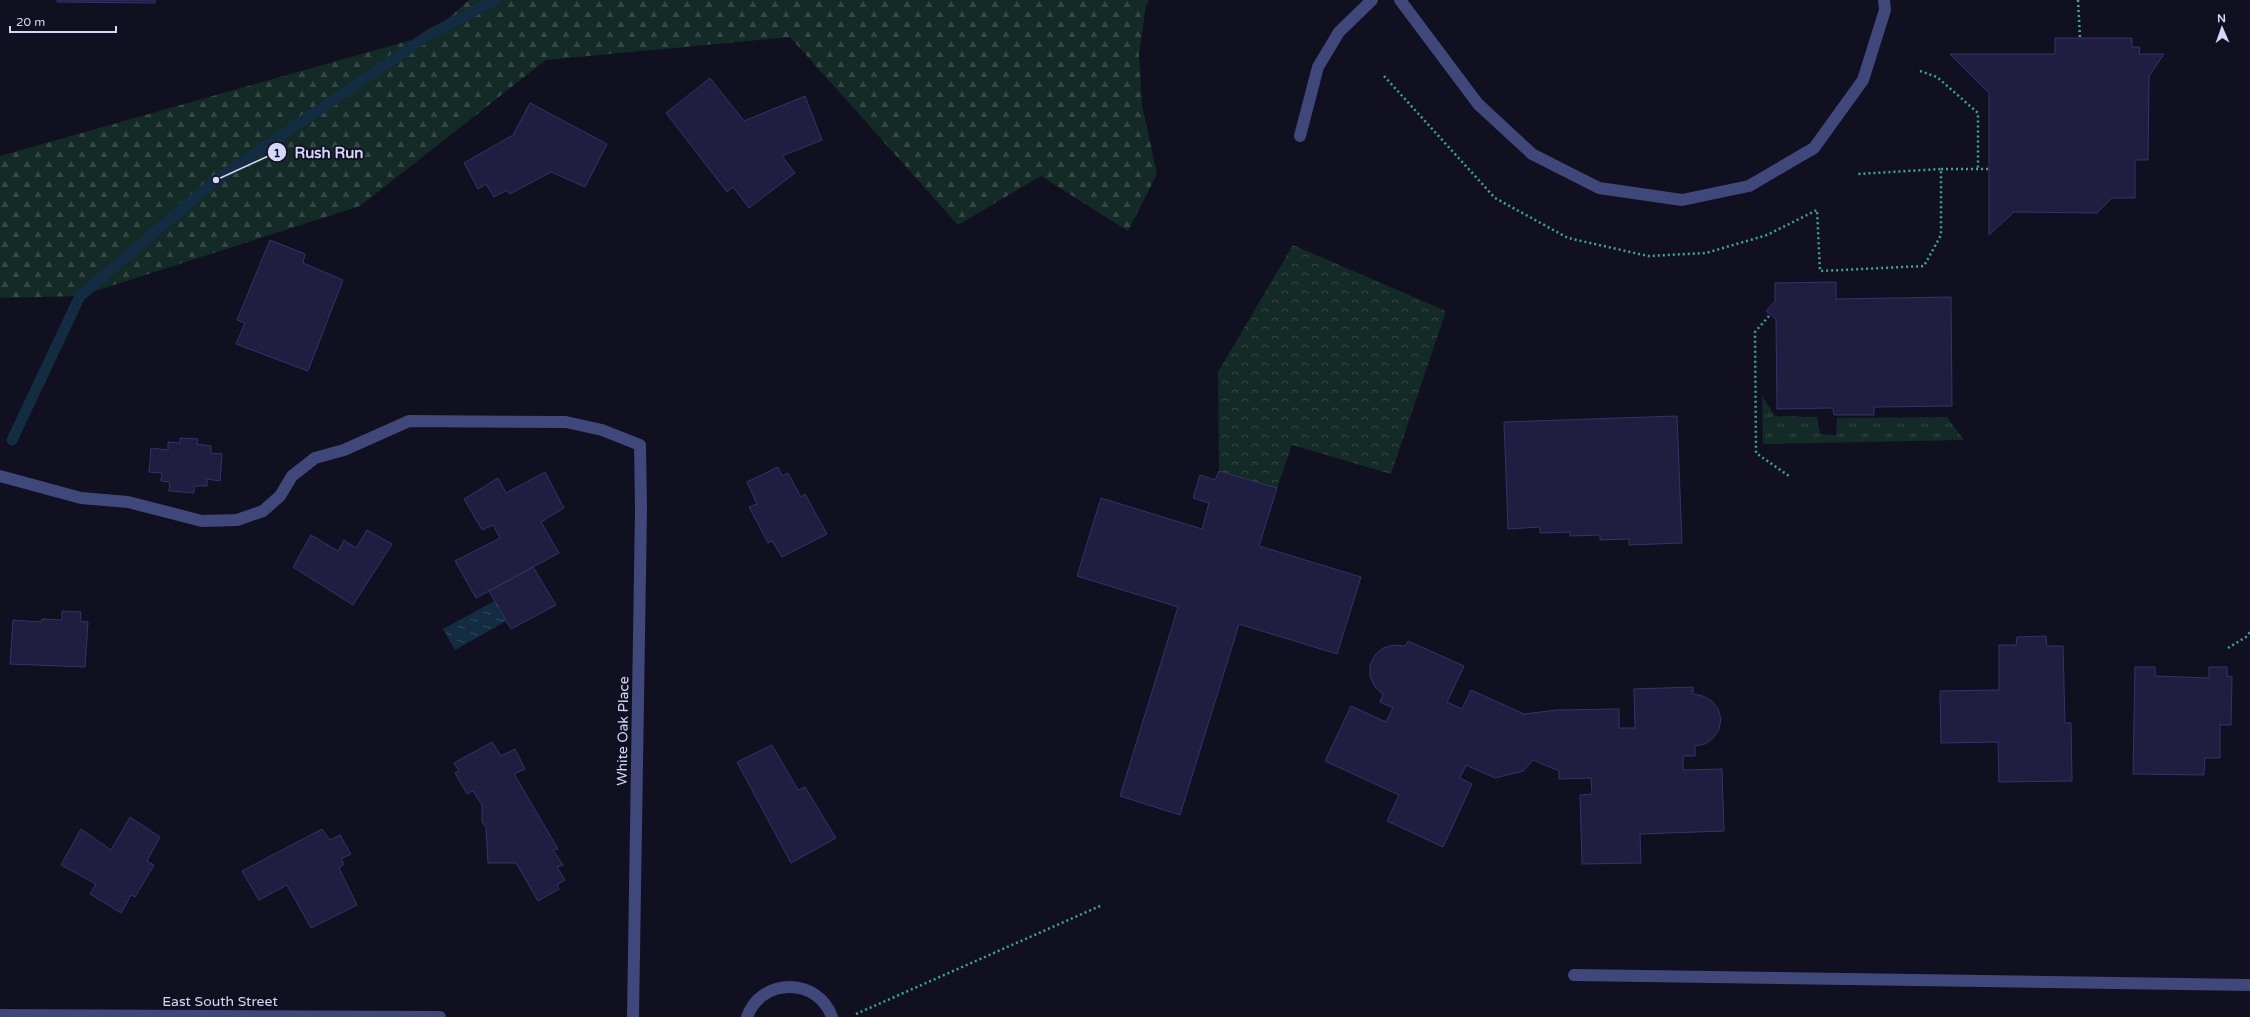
<svg xmlns="http://www.w3.org/2000/svg" width="2250" height="1017" font-family="'Varela Round',sans-serif">
	<style>
		.grass { fill: url(#grass-tufts) }
		.forest { fill: url(#forest-firs) }
		.park { fill: url(#park-crowns) }
		.water { fill: url(#water-ripples) }
		.lines { fill: none; stroke-linecap: round; stroke-linejoin: round }
		.stream { stroke: #132c42; stroke-width: 11 }
		.building { fill: #201e40; stroke: #353269 }
		.path { stroke: #3ba790; stroke-width: 2.5; stroke-dasharray: 2 3; stroke-linecap: butt }
		.minor { stroke: #40477b; stroke-width: 12 }
		.labels { text-anchor: middle; dominant-baseline: central; stroke-width: 3.5; stroke-linejoin: round; paint-order: stroke }
		.street-label { font-size: 14px; fill: #d4d6fa; stroke: #101021 }
		.leader { fill: none; stroke: #d4d6fa; stroke-width: 1.5 }
		.callout-dot { fill: #d4d6fa; stroke: #101021; stroke-width: 1.5 }
		.mark-label { font-size: 12px; text-anchor: middle; font-weight: bold; fill: #111 }
		.callout-label { font-size: 15px; text-anchor: middle; font-weight: bold; fill: #d4d6fa; stroke: #101021; stroke-width: 3.5; stroke-linejoin: round; paint-order: stroke }
	</style>
	<defs>
		<pattern id="grass-tufts" width="24" height="20" patternUnits="userSpaceOnUse"><rect width="24" height="20" fill="#142a26"/><path d="M3 7l-1-3M5 7V3M7 7l1-3M15 17l-1-3M17 17v-4M19 17l1-3" fill="none" stroke="#354846"/></pattern>
		<pattern id="forest-firs" width="22" height="20" patternUnits="userSpaceOnUse"><rect width="22" height="20" fill="#142a26"/><path d="M5 1l3.5 6h-7zM16 11l3.5 6h-7z" fill="#354846"/></pattern>
		<pattern id="park-crowns" width="20" height="18" patternUnits="userSpaceOnUse"><rect width="20" height="18" fill="#142a26"/><path d="M2 6a3 3 0 1 1 6 0M12 15a3 3 0 1 1 6 0" fill="none" stroke="#354846"/></pattern>
		<pattern id="water-ripples" width="26" height="14" patternUnits="userSpaceOnUse"><rect width="26" height="14" fill="#132c42"/><path d="M2 4q2-2 4 0t4 0M15 11q2-2 4 0t4 0" fill="none" stroke="#344a5e"/></pattern>
	</defs>
	<rect width="100%" height="100%" fill="#101021"/>
	<path class="grass" d="M1762 396 1775 416 1817 417 1820 434 1836 435 1837 418 1947 417 1964 440 1763 444Z"/>
	<path class="forest" d="M469 0H1149L1146 6 1139 54 1142 105 1157 174 1128 231 1041 176 958 225 790 37 546 60 360 206 80 296 0 298V156L429 35Z"/>
	<path class="park" d="M1293 245 1446 311 1391 474 1292 445 1277 488 1219 471 1218 372Z"/>
	<path class="water" d="M498 599 510 619 455 650 443 629Z"/>
	<g class="lines">
		<path class="stream" d="M12 440 80 296 216 180 429 35 495 0"/>
	</g>
	<path class="building" d="M57 0H155V3L57 2Z
		M2055 38H2132V47H2140L2139 54H2164L2149 76 2148 160H2135V198H2112L2097 213 2014 212 1989 235V93L1950 54H2055Z
		M710 78 744 121 805 96 822 140 782 156 795 173 749 208 733 187 727 192 666 113Z
		M530 103 607 144 585 187 551 172 510 194 507 190 494 197 486 184 478 189 464 163 513 135Z
		M270 240 305 254 303 263 343 280 308 371 236 344 245 323 237 320Z
		M1836 282V299L1951 297 1952 406 1874 407V415H1834L1833 408 1777 409 1776 319 1766 311 1775 301V283Z
		M1677 416 1682 543 1629 545V539L1600 540V535L1570 536V532L1540 533V527L1508 529 1504 422Z
		M180 438 198 439 197 444 211 446V453L222 454 220 481 207 479V486H194V493L169 491 170 482 161 481 162 473 149 472 151 448 168 450V442L180 443Z
		M778 467 782 476 788 473 801 497 805 494 827 534 782 557 772 541 768 543 749 507 757 504 747 482Z
		M1219 471 1277 488 1259 546 1361 577 1337 654 1239 624 1180 815 1120 796 1178 607 1077 576 1101 498 1202 529 1209 503 1193 498 1200 475 1215 480Z
		M545 472 564 508 541 522 559 553 476 598 455 561 500 538 493 525 482 530 464 499 498 478 506 493Z
		M367 530 392 544 353 605 293 567 311 535 338 551 344 540 356 548Z
		M533 567 556 605 511 629 489 591Z
		M62 611 81 612 80 621 88 622 85 667 10 664 13 620 41 622 42 619 62 620Z
		M2046 636 2047 646H2063L2065 723H2071L2072 781 1999 782 1998 742 1941 743 1940 691 1999 690V645H2016L2017 637Z
		M1408 641 1464 666 1447 702 1462 709 1471 690 1524 714 1557 710 1619 709V728H1635L1634 689 1693 687V694L1703 696 1712 701 1718 709 1721 719 1719 729 1713 738 1705 744 1695 746V756H1683V770L1722 769 1724 831 1640 834 1641 863 1582 864 1580 795 1592 794 1591 778 1559 779V771L1533 760 1523 771 1495 778 1466 765 1460 778 1472 784 1443 847 1387 821 1399 795 1325 761 1351 706 1386 722 1393 708 1380 702 1383 694 1375 687 1370 676V665L1375 655 1383 648 1394 645 1405 646Z
		M2135 667H2155V676L2209 678V667H2227V676L2232 677 2231 725H2220V758H2205L2204 775 2133 774Z
		M492 742 501 756 515 749 525 769 514 774 558 849 553 850 563 865 557 867 565 880 557 885 559 889 538 901 516 863H488L486 828 482 822V805L473 791 467 794 455 773 459 771 454 763Z
		M772 745 798 790 805 787 836 838 791 863 737 762Z
		M130 817 160 837 147 861 154 865 135 897 131 895 121 913 90 894 96 884 61 865 81 829 111 850Z
		M322 829 330 840 340 835 351 854 341 859 344 864 339 868 357 905 311 928 287 885 259 900 242 871Z"/>
	<g class="lines">
		<path class="path" d="M2078 0 2080 38
			M1920 71 1937 77 1978 113V169
			M1384 76 1495 198 1568 238 1648 256 1706 253 1767 235 1817 210 1820 271 1924 266 1941 235V169L1858 174
			M1941 169H1989
			M1769 316 1755 332 1756 453 1789 476
			M2228 648 2246 637 2250 632
			M856 1014 1100 906"/>
		<path class="minor" d="M1400 0 1478 104 1532 154 1599 188 1682 200 1749 186 1814 148 1863 80 1885 10 1884 0
			M1300 136 1318 67 1339 32 1372 0
			M0 476 81 498 128 502 202 521 237 520 263 511 280 496 292 476 315 458 344 450 409 421 566 422 602 430 640 445 641 509 633 1017
			M1574 975 2250 985
			M0 1015 440 1017
			M747 1017C761 977 818 977 832 1017"/>
	</g>
	<g class="labels">
		<g class="street-label">
			<text transform="translate(623 731) rotate(-89)">White Oak Place</text>
			<text x="220" y="1001">East South Street</text>
		</g>
	</g>
	<path class="leader" d="M216 180L277 152"/>
	<g class="callout-dot">
		<circle cx="216" cy="180" r="4"/>
		<circle cx="277" cy="152" r="10"/>
	</g>
	<g class="mark-label">
		<text x="277" y="157">1</text>
	</g>
	<g class="callout-label">
		<text x="329" y="158">Rush Run</text>
	</g>
	<g transform="translate(2222 28) rotate(358)" stroke="#101021" stroke-width="3" paint-order="stroke">
	<path d="M0-3L7 15L0 10L-7 15Z" fill="#d4d6fa"/>
	<text y="-6" font-size="11" font-weight="bold" text-anchor="middle" fill="#d4d6fa">N</text>
	</g>
	<path d="M10 26v6h106v-6" fill="none" stroke="#d4d6fa" stroke-width="2"/>
	<text x="16" y="26" font-size="12" fill="#d4d6fa" stroke="#101021" stroke-width="3" paint-order="stroke">20 m</text>
</svg>
